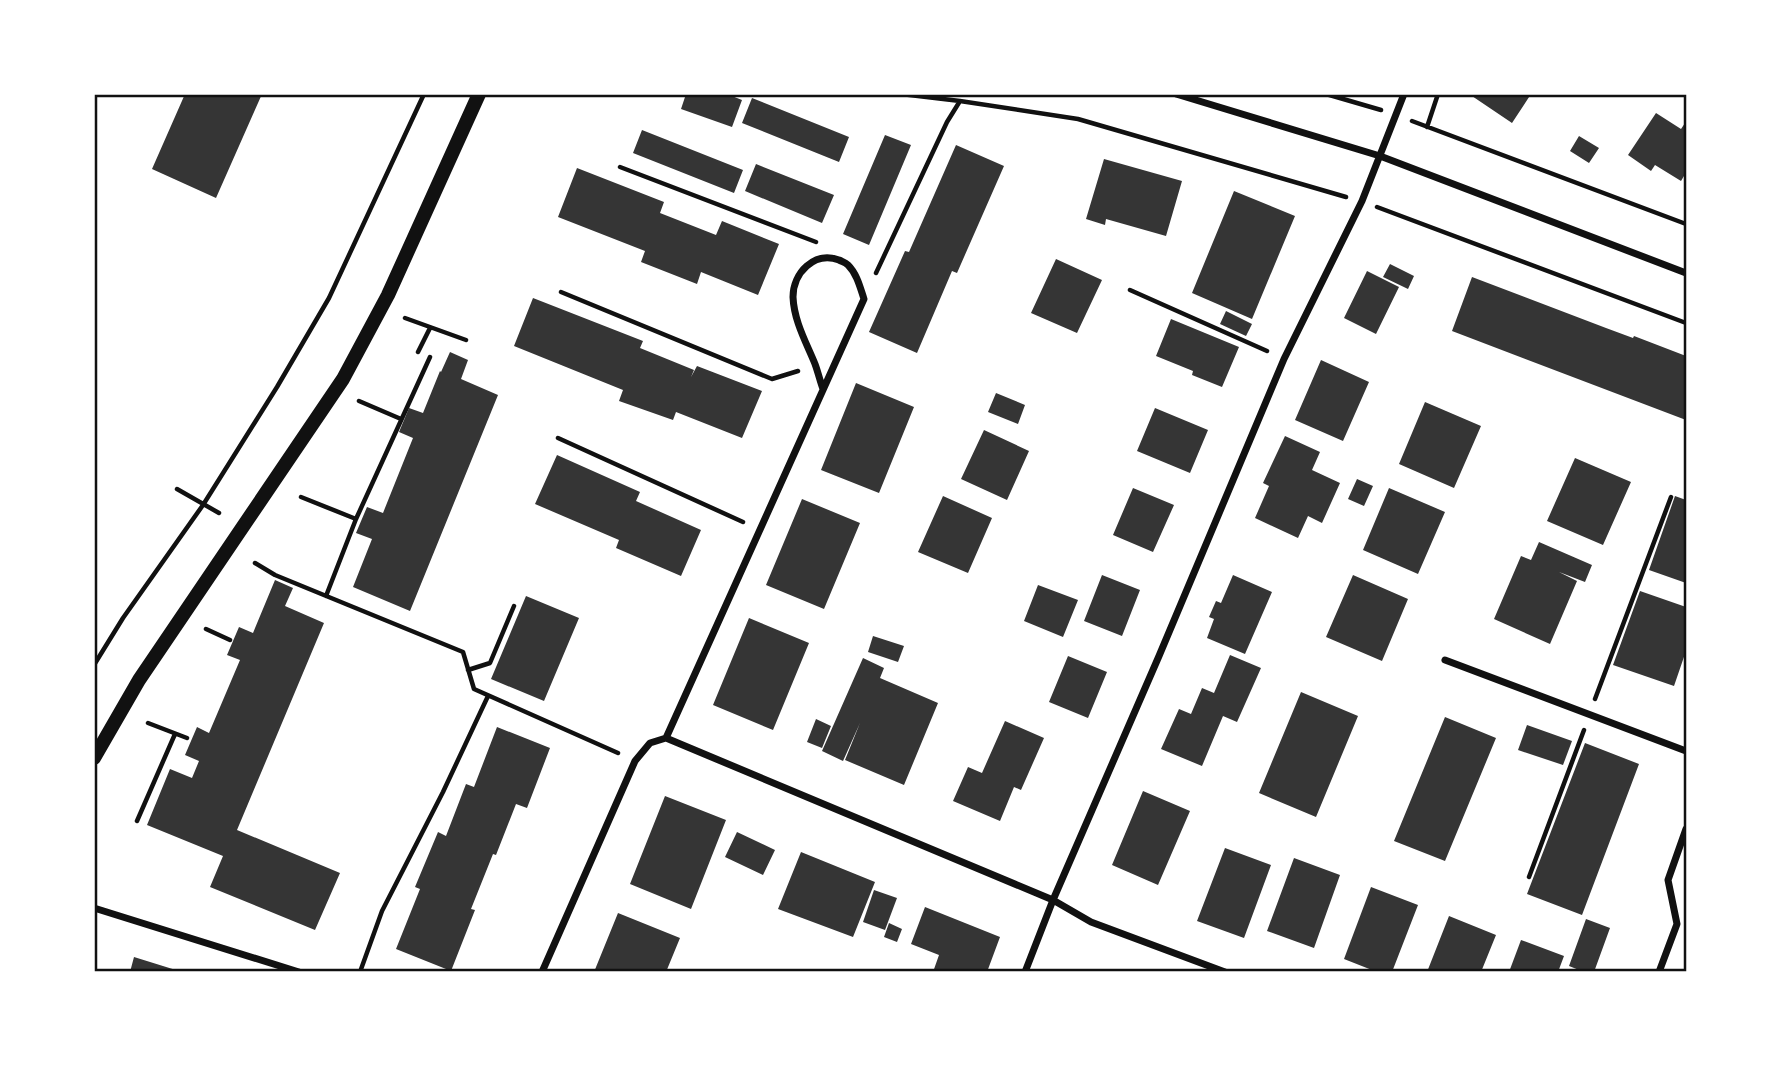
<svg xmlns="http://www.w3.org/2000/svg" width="1781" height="1066" font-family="'Fira Sans Condensed',sans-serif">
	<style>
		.building { fill: #353535 }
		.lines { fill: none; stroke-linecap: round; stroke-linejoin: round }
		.path { stroke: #111; stroke-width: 4.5 }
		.minor { stroke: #111; stroke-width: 7 }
		.secondary { stroke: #111; stroke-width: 14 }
		.neatline { fill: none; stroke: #111; stroke-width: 2.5 }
	</style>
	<rect width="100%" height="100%" fill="#fff"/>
	<path class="building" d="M185 94H262L216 198 152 169Z
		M686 94H727L742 100 732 127 681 109Z
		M1469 94H1531L1512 123Z
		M752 98 849 137 839 162 742 123Z
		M1656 113 1681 129 1685 123 1686 124V178L1684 176 1681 181 1655 165 1651 171 1628 155Z
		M642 130 743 170 734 193 633 153Z
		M885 135 911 145 869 245 843 234Z
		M1579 136 1599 148 1589 163 1570 151Z
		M956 145 1004 166 957 273 952 271 917 353 869 332 905 251 909 252Z
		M1104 159 1182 181 1166 236 1106 219 1105 225 1086 219Z
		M756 164 834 195 822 223 745 191Z
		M577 168 664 202 660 213 716 235 722 221 779 244 758 295 701 272 697 284 641 262 645 251 558 217Z
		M1234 191 1295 216 1252 319 1192 293Z
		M1056 259 1102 280 1077 333 1031 313Z
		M1390 264 1414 276 1408 289 1383 277Z
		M1367 271 1399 287 1376 334 1344 318Z
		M1472 277 1606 328 1633 338 1634 336 1686 356V420L1452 331Z
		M533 298 643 341 640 348 694 370 691 377 697 366 762 391 742 438 676 412 673 420 619 401 623 390 514 346Z
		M1226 311 1252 324 1246 336 1220 324Z
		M1171 319 1239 347 1222 387 1192 375 1193 371 1156 356Z
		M450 352 468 360 461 379 498 395 410 611 353 587 372 539 356 533 367 507 383 513 413 438 399 432 409 408 423 413 440 371 441 372Z
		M1321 360 1369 382 1343 441 1295 420Z
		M856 383 914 407 879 493 821 470Z
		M996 393 1025 405 1018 424 988 412Z
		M1425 402 1481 426 1454 488 1399 464Z
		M1155 408 1208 430 1190 473 1137 451Z
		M984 430 1029 451 1007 500 961 479Z
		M1285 436 1320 452 1312 470 1340 483 1322 523 1308 516 1298 538 1255 518 1269 486 1263 483Z
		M557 455 640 492 636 501 701 530 681 576 616 548 619 540 535 504Z
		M1575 458 1631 482 1603 545 1547 521Z
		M1357 479 1373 486 1364 506 1348 499Z
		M1133 488 1174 505 1153 552 1113 535Z
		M1389 488 1445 512 1418 574 1363 550Z
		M943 496 992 518 968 573 918 552Z
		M1675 496 1686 500V583L1649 570Z
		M802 499 860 523 824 609 766 585Z
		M1539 542 1592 565 1585 582 1559 572 1577 581 1550 644 1494 619 1521 556 1531 560Z
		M1102 575 1140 590 1122 636 1084 621Z
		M1233 575 1272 592 1245 654 1207 638 1214 619 1209 617 1216 601 1221 603Z
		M1353 575 1408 599 1382 661 1326 637Z
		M275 580 293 588 285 606 324 623 237 830 340 873 315 930 210 887 223 856 147 825 170 769 192 778 199 761 185 755 197 727 209 733 240 660 227 655 239 627 253 633Z
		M1038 585 1078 600 1063 637 1024 621Z
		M1640 591 1686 607V651L1674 686 1613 665Z
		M526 596 579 618 544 701 491 679Z
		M749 618 809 643 773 730 713 705Z
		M873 636 904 646 898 662 868 652Z
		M1230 655 1261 668 1237 722 1223 716 1202 766 1161 749 1179 709 1191 714 1202 688 1214 693Z
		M1068 656 1107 672 1088 718 1049 702Z
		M863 658 884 668 880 678 938 703 904 785 845 760 860 723 843 761 822 751Z
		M1301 692 1358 716 1316 817 1259 793Z
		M1445 717 1496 738 1445 861 1394 841Z
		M816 719 831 726 822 748 807 742Z
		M1005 721 1044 738 1021 790 1014 787 1000 821 953 801 968 767 982 773Z
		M1527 725 1572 741 1563 765 1518 750Z
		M497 727 550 748 527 808 516 804 496 855 493 854 471 909 475 910 451 971 396 949 420 889 415 887 438 832 446 836 466 784 474 787Z
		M1585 743 1639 764 1582 915 1527 894Z
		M1143 791 1190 811 1158 885 1112 865Z
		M665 796 726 820 691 909 630 884Z
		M737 832 775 850 763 875 725 857Z
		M1225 848 1271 865 1244 938 1197 921Z
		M801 852 875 882 853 937 778 909Z
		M1294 858 1340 875 1314 948 1267 931Z
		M1371 887 1418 905 1392 972H1377L1344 959Z
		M874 890 897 898 885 930 863 922Z
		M925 907 1000 937 987 972H933L939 955 911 944Z
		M618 913 680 938 666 972H594Z
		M1449 916 1496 935 1481 972H1427Z
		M1586 919 1610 928 1594 972H1584L1569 966Z
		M889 923 902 929 897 942 884 937Z
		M1521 940 1564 956 1558 972H1509Z
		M134 957 179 971V972H130Z"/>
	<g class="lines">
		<path class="path" d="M901 94 960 101 1078 119 1346 197
			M1326 94 1381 110
			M1412 121 1686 224
			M1427 127 1438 94
			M620 167 816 242
			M1377 207 1686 323
			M876 273 947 122 960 101
			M1130 290 1267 351
			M561 292 772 379 798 371
			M405 318 466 340
			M418 352 430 328
			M359 401 401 419
			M558 438 743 522
			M177 489 219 513
			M301 497 356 519
			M255 563 275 575 463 652 474 689 618 753
			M326 596 356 519 430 357
			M206 629 230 640
			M94 665 123 618 203 505 277 387 329 298 424 94
			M468 670 490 663 514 606
			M1595 699 1671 497
			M148 723 187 738
			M137 821 175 734
			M1529 877 1584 730
			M360 972 382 911 443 792 488 696"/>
		<path class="minor" d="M1176 94 1380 156 1686 273
			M1445 660 1686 751
			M666 738 1053 900 1091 922 1225 972
			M94 908 299 972
			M542 972 635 761 650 743 666 738 864 299C860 287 857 274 848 265 845 262 843 262 839 260 814 251 793 273 793 297 794 321 806 342 815 364 818 372 820 381 823 389
			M1025 972 1053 900 1159 656 1284 359 1362 201 1404 94
			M1659 972 1677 924 1668 880 1686 829"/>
		<path class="secondary" d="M94 758 139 680 343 379 388 295 479 94"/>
	</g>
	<rect width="1781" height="1066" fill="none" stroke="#ffffff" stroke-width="192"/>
	<rect x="96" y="96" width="1589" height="874" class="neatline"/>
</svg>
